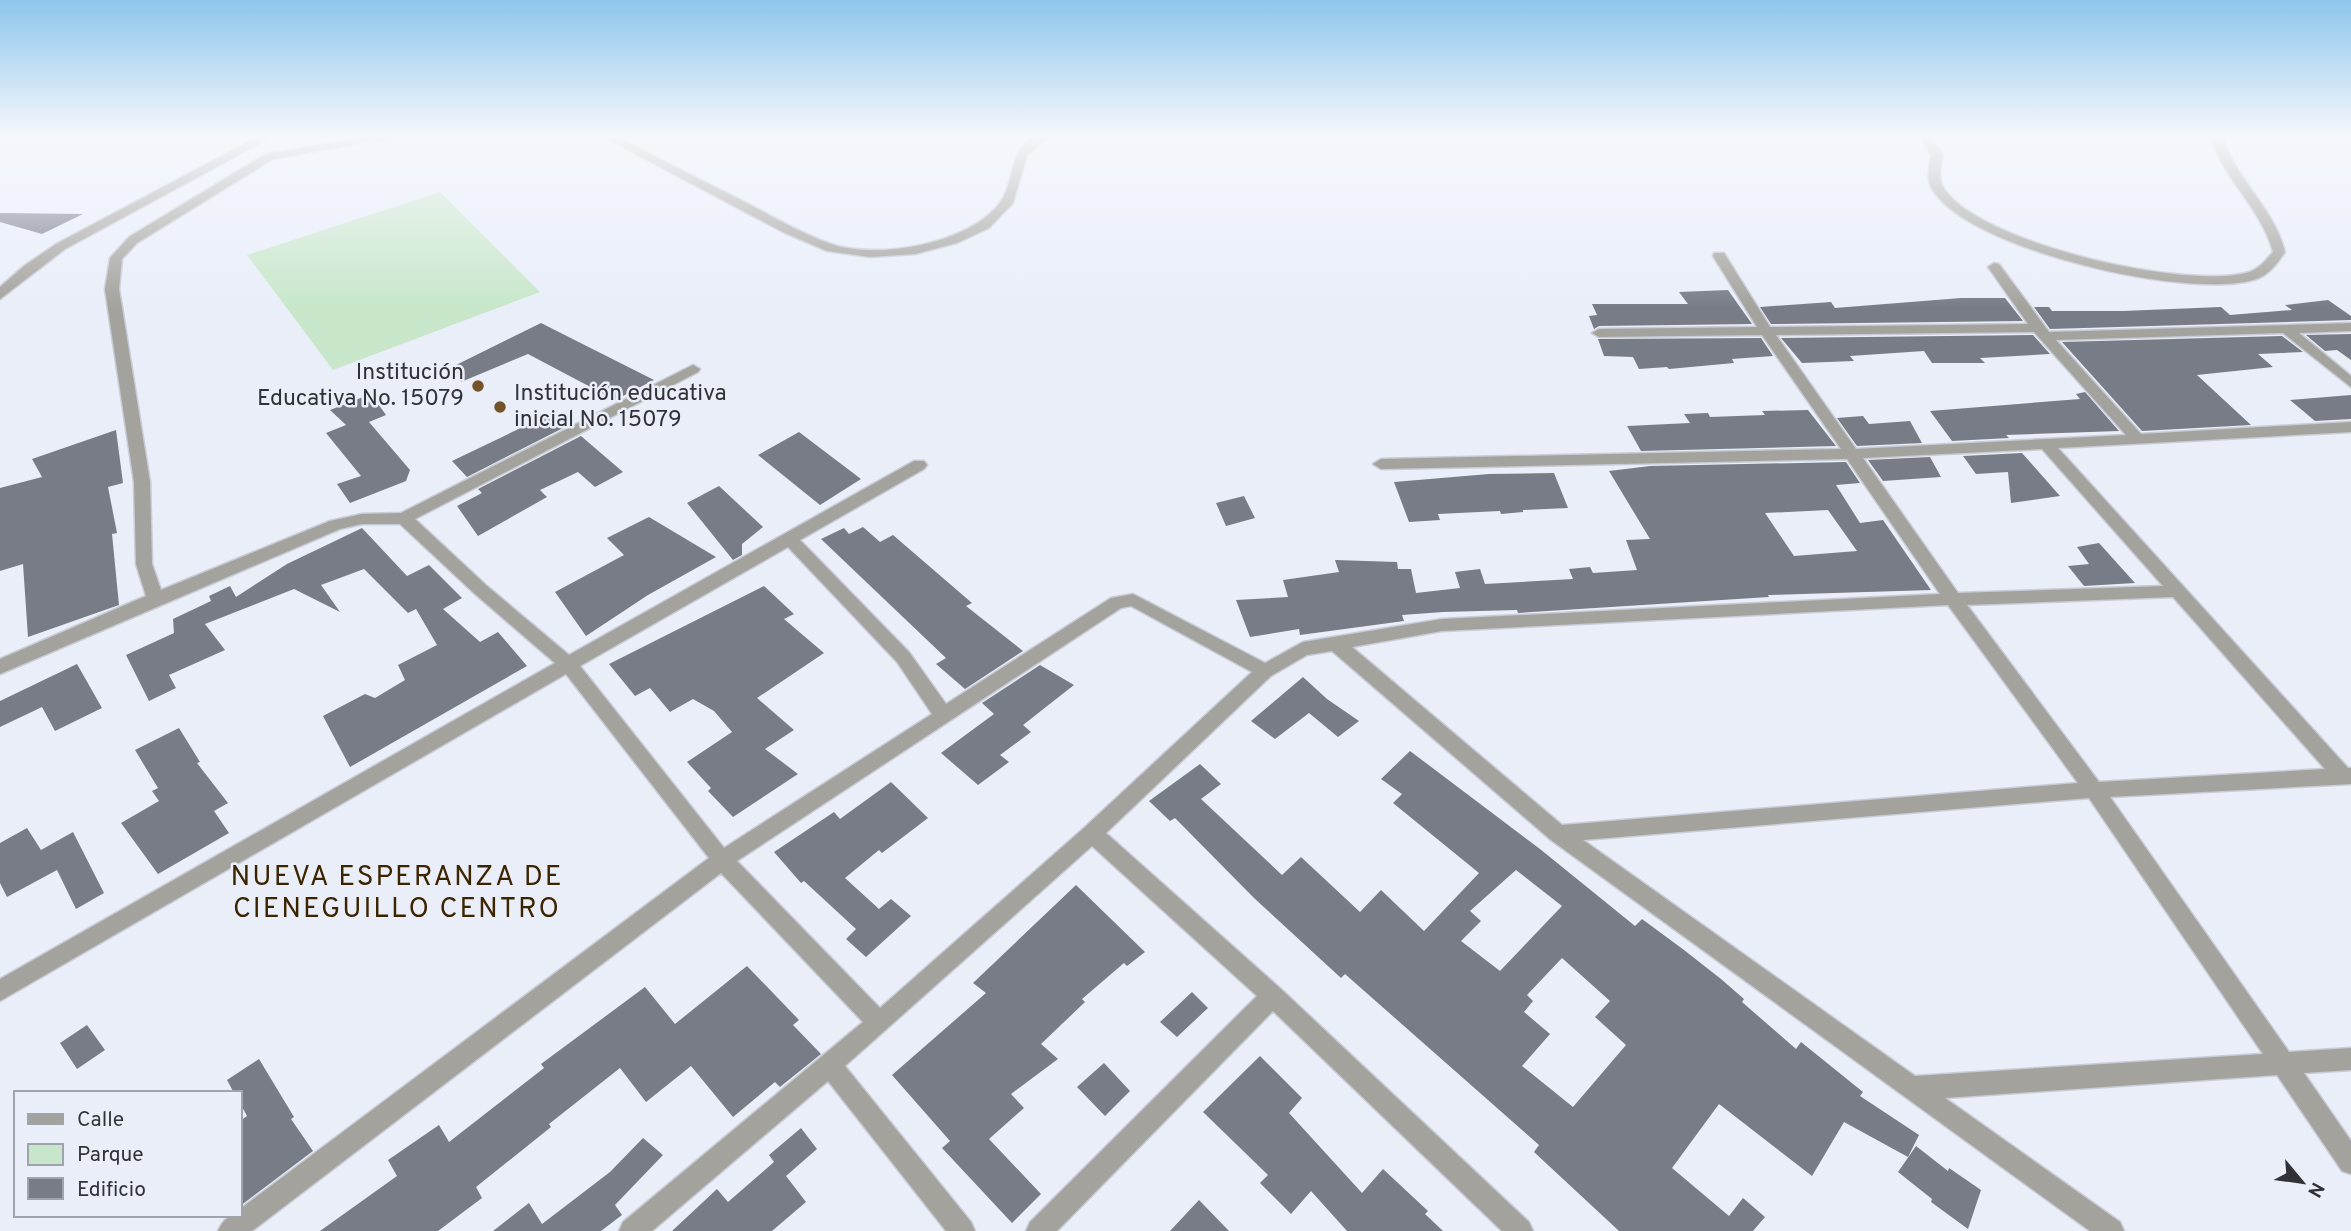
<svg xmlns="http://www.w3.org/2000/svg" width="2351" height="1231" font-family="Overpass,sans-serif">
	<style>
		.green { fill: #c8e7ca }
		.building { fill: #777c86; fill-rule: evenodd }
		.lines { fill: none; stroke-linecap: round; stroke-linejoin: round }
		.minor-casing { stroke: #c8ccd6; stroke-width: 3 }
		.minor { fill: #a4a29d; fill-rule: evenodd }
		.poi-dot { fill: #74532a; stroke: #e9eef9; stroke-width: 2.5 }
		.labels { text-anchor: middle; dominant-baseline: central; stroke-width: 5; stroke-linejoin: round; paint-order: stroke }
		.poi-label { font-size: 23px; fill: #313237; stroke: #e9eef9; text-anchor: end }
		.near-neighbourhood-label { font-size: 28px; letter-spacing: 2px; fill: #3c2401; stroke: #e9eef9 }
	</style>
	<rect width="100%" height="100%" fill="#e9eef9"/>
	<path class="green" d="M440 192 540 292 333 370 247 255Z"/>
	<path class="building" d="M0 213 83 214 42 234 0 222Z
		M1728 290 1752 324 1599 326 1594 329 1589 316 1597 315 1592 304H1688L1679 292Z
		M1961 298H2005L2023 321 1771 324 1760 307 1831 302 1835 308Z
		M2328 300 2351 316V320L2050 329 2034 307H2049L2052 311H2123L2221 307 2230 315 2292 310 2285 305Z
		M541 323 654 380 615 400 528 354 461 382 454 366Z
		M2351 334V360L2337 350 2325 351 2306 335Z
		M2033 335 2050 354 1980 358 1985 363H1932L1924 351 1850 356 1854 361 1802 363 1781 338Z
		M2282 336 2303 352 2258 354 2273 367 2197 375 2251 425 2142 431 2062 342Z
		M1761 338 1773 356 1732 359 1734 363 1669 369 1667 367 1639 369 1633 357 1604 356 1598 339Z
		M2085 392 2119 431 2006 435 2009 438 1952 441 1930 411 2080 399 2076 394Z
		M371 394 386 415 369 422 410 470 406 481 350 503 337 484 361 476 326 433 346 425 330 410Z
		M2351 395V419L2315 421 2290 400Z
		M1808 410 1836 446 1641 451 1627 426 1690 423 1684 414 1708 413 1710 417 1765 415 1762 411Z
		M554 412 569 425 467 477 452 461Z
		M1863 416 1869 424 1910 421 1922 443 1857 446 1837 418Z
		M116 430 123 483 108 487 117 533 112 534 119 605 28 637 23 564 0 571V488L42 477 32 459Z
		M799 432 861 479 820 505 758 455Z
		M581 436 623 472 595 487 578 472 540 490 547 497 478 536 457 506 482 493 478 489Z
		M2022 453 2060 496 2011 503 2008 472 1976 474 1963 456Z
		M1930 457 1941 477 1883 481 1868 460Z
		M1846 462 1860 483 1836 485 1860 523 1883 520 1931 590 1768 595 1769 597 1518 613 1517 610 1443 612 1402 615 1404 621 1300 635 1299 629 1250 637 1236 600 1288 597 1283 580 1339 572 1335 560 1397 562 1398 569H1411L1416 593 1460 588 1455 572 1480 569 1485 584 1573 579 1569 569 1590 567 1593 573 1637 570 1626 540 1650 539 1609 471 1650 466ZM1828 510 1857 551 1794 556 1765 513Z
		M1554 473 1568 508 1523 510V512L1501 514 1500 511 1438 514 1440 520 1409 522 1394 482 1489 474Z
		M719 486 763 527 742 544V555L733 560 687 503Z
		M1244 496 1255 518 1226 526 1216 503Z
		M649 517 716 557 648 595 586 636 555 592 624 555 607 538Z
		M863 527 880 542 893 535 972 603 966 606 1023 651 965 689 936 664 946 658 821 539 844 528 849 534Z
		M362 528 407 576 429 565 462 598 443 609 480 642 498 632 527 666 350 767 323 716 365 694 375 698 405 680 398 665 437 645 416 609 408 613 364 569 321 585 340 612 294 589 205 624 225 650 169 675 176 688 149 701 126 655 174 633 173 619 211 601 209 596 230 586 236 597 287 564Z
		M2099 543 2135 583 2084 586 2068 566 2089 564 2077 547Z
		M764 586 794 614 784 619 824 653 757 698 794 730 765 749 798 774 733 817 708 791 711 788 687 762 732 732 714 711 693 699 670 712 650 688 635 696 609 664Z
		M77 664 102 708 55 731 42 707 0 727V701Z
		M1040 665 1074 685 1023 725 1031 732 1000 755 1009 762 978 785 941 753 994 714 982 703Z
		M1303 677 1327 699 1359 721 1338 737 1309 713 1275 739 1251 721Z
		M179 728 200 762 197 763 228 803 214 811 229 833 158 874 121 823 159 801 152 791 158 788 135 750Z
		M1410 751 1540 849 1635 926 1642 919 1684 950 1721 979 1744 999 1742 1002 1796 1049 1801 1042 1863 1092 1860 1096 1919 1135 1908 1157 1844 1122 1812 1176 1719 1104 1672 1168 1729 1216 1743 1198 1765 1217 1753 1231H1619L1534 1152 1539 1145 1345 974 1341 978 1254 898 1175 818 1170 821 1149 801 1200 764 1221 784 1201 799 1282 875 1301 857 1360 912 1381 890 1424 931 1479 873 1393 803 1402 794 1381 779ZM1516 870 1562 906 1500 971 1461 941 1481 921 1470 911ZM1562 958 1610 1001 1595 1017 1626 1045 1573 1107 1522 1066 1550 1034 1524 1012 1533 1001 1527 995Z
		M891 782 928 818 882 853 879 850 845 878 879 909 891 899 911 916 866 957 846 939 856 929 804 881 801 883 774 852 834 812 840 819Z
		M27 828 41 850 73 832 104 893 76 909 57 870 7 897 0 883V843Z
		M1076 885 1145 952 1127 966 1124 963 1082 999 1085 1002 1041 1044 1058 1059 1011 1094 1024 1108 989 1139 1041 1194 1012 1223 942 1148 950 1141 892 1075 986 993 973 983Z
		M747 966 799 1020 793 1025 821 1054 780 1087 775 1082 733 1117 691 1066 646 1102 620 1068 549 1124 551 1127 476 1187 482 1198 438 1231H320L397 1176 388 1160 439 1125 449 1142 544 1068 541 1064 645 987 675 1024Z
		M1192 992 1208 1008 1177 1037 1160 1022Z
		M87 1025 105 1050 77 1069 60 1043Z
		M1260 1056 1302 1098 1289 1113 1362 1193 1383 1169 1428 1211 1425 1214 1443 1231H1347L1311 1191 1291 1214 1260 1183 1268 1175 1203 1112Z
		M259 1059 294 1117 291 1119 313 1151 240 1206V1121L247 1116 240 1103V1093H234L227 1080Z
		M1104 1063 1130 1091 1105 1116 1077 1087Z
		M801 1128 817 1149 786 1176 806 1202 772 1231H672L717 1189 728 1202 774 1162 769 1155Z
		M643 1138 663 1155 615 1205 622 1215 601 1231H493L529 1203 542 1224 610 1172Z
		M1916 1146 1948 1171 1949 1168 1981 1190 1968 1229 1931 1202 1932 1199 1898 1172Z
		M1199 1200 1229 1231H1170Z"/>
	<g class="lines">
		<defs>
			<path id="minor" d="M263 134H277L65 249 0 299V287L24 266 56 244Z
				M383 134H410L273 159 137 243 122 259 119 289 150 482 152 564 161 590 330 521 362 514 401 513 693 365 700 369 698 372 415 519 487 586 569 655 914 461H924L927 465 924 469 800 540 909 652 946 704 1111 598 1133 594 1265 663 1303 642 1442 619 1940 594 1847 459 1381 469 1373 464 1381 459 1841 449 1762 335 1599 337 1592 333 1599 329 1757 327 1713 256 1714 253H1724L1770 327 2028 324 1988 267 1994 263 1999 264 2049 332 2351 323V331L2299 333 2351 376V387L2283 333 2056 340 2141 434 2351 422V432L2058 448 2348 768H2351V784L2110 797 2289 1052 2351 1048V1070L2304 1073 2351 1141V1174L2342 1171 2277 1075 1945 1098 2120 1222 2124 1231H2090L1551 840 1332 651 1307 655 1271 676 1106 833 1281 989 1529 1222 1533 1231H1502L1273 1011 1057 1231H1026L1030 1222 1257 996 1092 846 845 1066 971 1222 975 1231H946L828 1081 652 1231H619L623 1222 863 1022 721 873 252 1231H218C223 1220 228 1215 240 1215V1209L709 858 566 674 0 1001V979L555 663 475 594 400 524H362L340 529 0 674V659L146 596 136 564 134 482 105 289 110 258 129 237 266 154ZM2034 332 2126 435 1856 449 1776 335ZM2042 449 2163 586 1958 593 1863 458ZM788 547 897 662 932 714 724 848 580 666ZM2173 597 2325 769 2099 782 1967 605ZM1948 605 2078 783 1562 825 1352 647 1442 631ZM1131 606 1252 672 1085 827 880 1008 737 861 1121 608ZM2089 798 2263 1054 1915 1076 1583 840Z
				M598 134H612C656 157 700 180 745 202 773 217 801 233 831 244 878 260 969 244 1000 203 1018 179 1006 134 1052 134L1027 155 1013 203 989 228 957 243 915 254 870 257 827 251 783 232Z
				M1918 134H1929L1943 155C1941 165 1938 178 1943 187 1976 243 2188 291 2249 272 2259 269 2266 260 2273 252 2261 207 2222 179 2210 134H2222C2234 179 2274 207 2285 252 2278 262 2271 273 2259 278 2197 303 1962 249 1931 187 1926 177 1930 165 1931 155Z"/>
		</defs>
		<use href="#minor" class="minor-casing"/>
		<use href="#minor" class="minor"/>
	</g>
	<linearGradient id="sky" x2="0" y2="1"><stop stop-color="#8dc6eb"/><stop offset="0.44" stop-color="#f5f7fc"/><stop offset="1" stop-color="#f5f7fc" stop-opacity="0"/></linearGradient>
	<rect width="2351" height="307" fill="url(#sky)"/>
	<g class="poi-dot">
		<circle cx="478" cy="386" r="7"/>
		<circle cx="500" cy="407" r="7"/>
	</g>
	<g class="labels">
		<g class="poi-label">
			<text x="464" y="373">Institución<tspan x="464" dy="26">Educativa No. 15079</tspan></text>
			<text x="514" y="394" text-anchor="start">Institución educativa<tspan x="514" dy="26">inicial No. 15079</tspan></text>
		</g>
		<g class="near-neighbourhood-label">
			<text x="397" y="878">NUEVA ESPERANZA DE<tspan x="397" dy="32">CIENEGUILLO CENTRO</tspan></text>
		</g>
	</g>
	<rect x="14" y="1091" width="228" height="126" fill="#e9eef9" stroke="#9fa3ab" stroke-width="2"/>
	<rect x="28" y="1114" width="35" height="10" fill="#a4a29d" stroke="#9fa3ab" stroke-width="2"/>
	<text x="77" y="1126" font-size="21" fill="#313237">Calle</text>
	<rect x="28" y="1144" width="35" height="21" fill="#c8e7ca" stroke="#9fa3ab" stroke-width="2"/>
	<text x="77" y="1161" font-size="21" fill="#313237">Parque</text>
	<rect x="28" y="1178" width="35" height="21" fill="#777c86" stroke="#9fa3ab" stroke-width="2"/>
	<text x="77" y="1196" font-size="21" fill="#313237">Edificio</text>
	<g transform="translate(2302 1182) rotate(119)" stroke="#e9eef9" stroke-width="5" paint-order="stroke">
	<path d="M0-5L12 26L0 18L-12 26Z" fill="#313237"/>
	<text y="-10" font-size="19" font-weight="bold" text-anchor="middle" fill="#313237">N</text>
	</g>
</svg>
